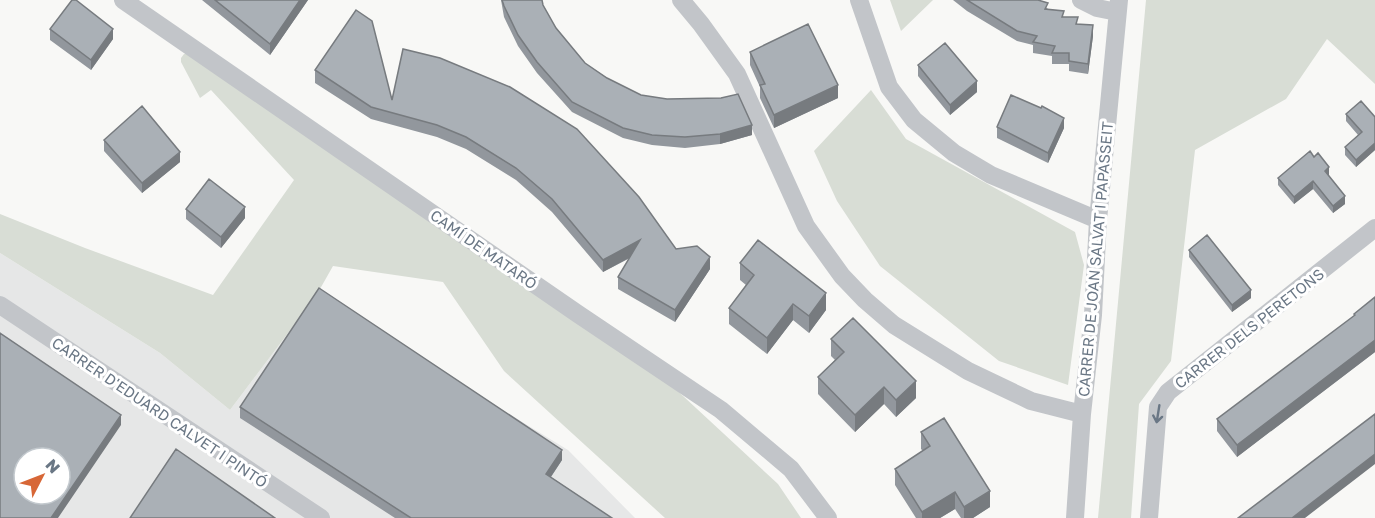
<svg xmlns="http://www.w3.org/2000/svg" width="1375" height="518" font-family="'Golos Text',sans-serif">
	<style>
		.built { fill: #e6e7e7; fill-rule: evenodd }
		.green { fill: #d8ddd5 }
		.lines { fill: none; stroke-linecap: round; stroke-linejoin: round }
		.minor { stroke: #c2c5c9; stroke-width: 18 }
		.wall { fill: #92979d }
		.shaded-wall { fill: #777b7f }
		.building { fill: #aab0b6; stroke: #777b7f; stroke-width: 1.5; fill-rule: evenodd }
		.oneway { stroke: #6a7785 }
		.labels { text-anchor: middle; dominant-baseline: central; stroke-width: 6; stroke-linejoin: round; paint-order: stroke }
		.street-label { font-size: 15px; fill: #6a7785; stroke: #fff }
	</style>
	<rect width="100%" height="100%" fill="#f8f8f6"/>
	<path class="built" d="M0 253 160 353 230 410 316 296 568 450 635 518H0ZM24 458H60V494H24Z"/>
	<path class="green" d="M890 0H933L901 31Z
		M1146 0H1375V84L1327 39 1286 99 1195 150 1171 361 1139 404 1131 518H1098Z
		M184 54H189L669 383 778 484 801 518H665L504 371 443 282 333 266 316 296 230 410 160 353 0 253V214L85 248 213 295 294 180 211 90 200 98 181 62V58Z
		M871 90 906 139 1075 232 1084 265 1068 385 999 361 880 266 837 201 814 151Z"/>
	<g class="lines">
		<path class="minor" d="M123 0 578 314 721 410 791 469 828 518
			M681 0 701 24 737 74 806 226 842 276 865 300 894 325 968 371 1031 401 1082 414
			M859 0 889 87 914 120 954 153 991 175 1098 220
			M1081 0 1097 8 1117 12
			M0 305 321 518
			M1075 518 1082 414 1093 315 1098 220 1119 0
			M1149 518 1158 407 1168 392 1375 228"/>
	</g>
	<path class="wall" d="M202 0H308L270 55Z
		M501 0H542L543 5 556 28 585 63 607 78 641 95 752 135 720 144 685 148 652 145 623 138 572 112 537 73 518 46 504 17Z
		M953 0H1038L1048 9 1078 24 1093 36 1088 74 1069 71V64H1052V56L1033 53V45L1017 41 967 11Z
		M50 29 113 39 91 70 50 40Z
		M403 49 676 249 710 269 675 322 618 289V277L630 258 603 272 552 212 516 180 466 149 437 137 371 119 315 83V70L392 100Z
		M750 52 838 98 774 128 760 98V87L750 65Z
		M918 65 977 92 950 115 918 76Z
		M1346 114 1375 117V150L1356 167 1345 155V147L1358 135 1346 121Z
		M997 127 1064 128 1048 163 997 138Z
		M104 140 180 162 142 193 104 151Z
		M1314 157 1329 175H1328L1345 204 1333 213 1313 189 1294 204 1278 185V178Z
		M186 209 245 218 221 248 186 219Z
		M1189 250 1251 298 1232 312 1189 257Z
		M740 263 826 310 809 333 793 320 767 354 729 324V308L746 285 740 280Z
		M1375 297V352L1237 457 1217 431V419L1354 316V314Z
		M831 339 916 398 896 417 884 404 855 432 818 394V377L835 360 831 356Z
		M240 407 562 460 551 477 612 518H395L240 418Z
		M921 432 990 507 973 518H961L955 509 940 518H916L895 485V469L923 451 921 449Z"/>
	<path class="shaded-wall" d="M300 0H308L270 55V44Z
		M1093 25V36L1088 74V64Z
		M113 29V39L91 70V60Z
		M977 81V92L950 115V105Z
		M838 85V98L774 128V115Z
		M1064 118V128L1048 163V153Z
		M752 125V135L720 144V134Z
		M1375 143V150L1356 167V160Z
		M180 152V162L142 193V183Z
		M1329 167V175L1325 178V171Z
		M1313 181V189L1294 204V197Z
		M1345 196V204L1333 213V206Z
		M245 207V218L221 248V237Z
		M640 240V252L603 272V260Z
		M710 257V269L675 322V310Z
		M1251 290V298L1232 312V305Z
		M826 293V310L809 333V316Z
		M793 304V320L767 354V338Z
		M1375 340V352L1237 457V445Z
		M916 381V398L896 417V400Z
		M884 387V404L855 432V415Z
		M121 415V425L58 518H51Z
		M562 450V460L546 484V474Z
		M1375 454V464L1305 518H1292Z
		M990 491V507L973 518H964V507Z
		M955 492V509L940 518H922V512Z"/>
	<path class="building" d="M72 0H76L113 29 91 60 50 29Z
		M215 0H300L270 44Z
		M502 0H542L543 5 556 28 585 63 607 78 641 95 667 99 721 98 738 94 752 125 720 134 685 137 652 135 623 128 572 102 537 62 518 35 504 6Z
		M967 0H1038L1048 3 1045 9 1064 11 1062 17H1078L1076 24 1093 25 1088 64 1069 61V53H1052L1055 46 1033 42 1037 36 1017 31Z
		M356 10 372 21 392 100 403 49 440 58 510 87 577 129 639 197 676 249 697 246 710 257 675 310 618 277 640 240 603 260 552 199 516 168 466 137 437 125 371 107 315 70Z
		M808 24 838 85 774 115 760 85 765 84 750 52Z
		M945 43 977 81 950 105 918 65Z
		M1011 95 1041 108 1042 106 1064 118 1048 153 997 127Z
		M1361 101 1375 117V143L1356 160 1345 147 1362 132 1346 114Z
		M142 106 180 152 142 183 104 140Z
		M1310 151 1314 157 1318 153 1329 167 1325 171 1345 196 1333 206 1313 181 1294 197 1278 178Z
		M209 179 245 207 221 237 186 209Z
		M1207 235 1251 290 1232 305 1189 250Z
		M758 240 826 293 809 316 793 304 767 338 729 308 754 275 740 263Z
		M319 288 562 450 546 474 612 518H411L240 407Z
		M1375 297V340L1237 445 1217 419 1355 315 1354 314Z
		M853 318 916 381 896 400 884 387 855 415 818 377 844 352 831 339Z
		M0 333 121 415 51 518H0ZM24 458H60V494H24Z
		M1375 414V454L1292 518H1238Z
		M944 418 990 491 964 507 955 492 922 512 895 469 930 446 921 432Z
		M176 449 275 518H130Z"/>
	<defs><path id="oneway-shaft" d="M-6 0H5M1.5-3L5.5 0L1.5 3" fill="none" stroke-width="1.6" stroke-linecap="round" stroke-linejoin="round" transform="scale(1.5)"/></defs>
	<use class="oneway" href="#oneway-shaft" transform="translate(1158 414) rotate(99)"/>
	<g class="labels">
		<g class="street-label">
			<text transform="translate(484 249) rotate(35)">CAMÍ DE MATARÓ</text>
			<text transform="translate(1095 259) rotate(-85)">CARRER DE JOAN SALVAT I PAPASSEIT</text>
			<text transform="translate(1249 328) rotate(-38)">CARRER DELS PERETONS</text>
			<text transform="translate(160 412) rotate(34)">CARRER D'EDUARD CALVET I PINTÓ</text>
		</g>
	</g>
	<g transform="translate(42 476) rotate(48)"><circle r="28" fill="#ffffff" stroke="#c3c9ce" stroke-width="1.5"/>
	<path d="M0-4.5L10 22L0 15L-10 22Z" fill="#d76737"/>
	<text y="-9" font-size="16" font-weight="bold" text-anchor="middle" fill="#6a7785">N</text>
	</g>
</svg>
